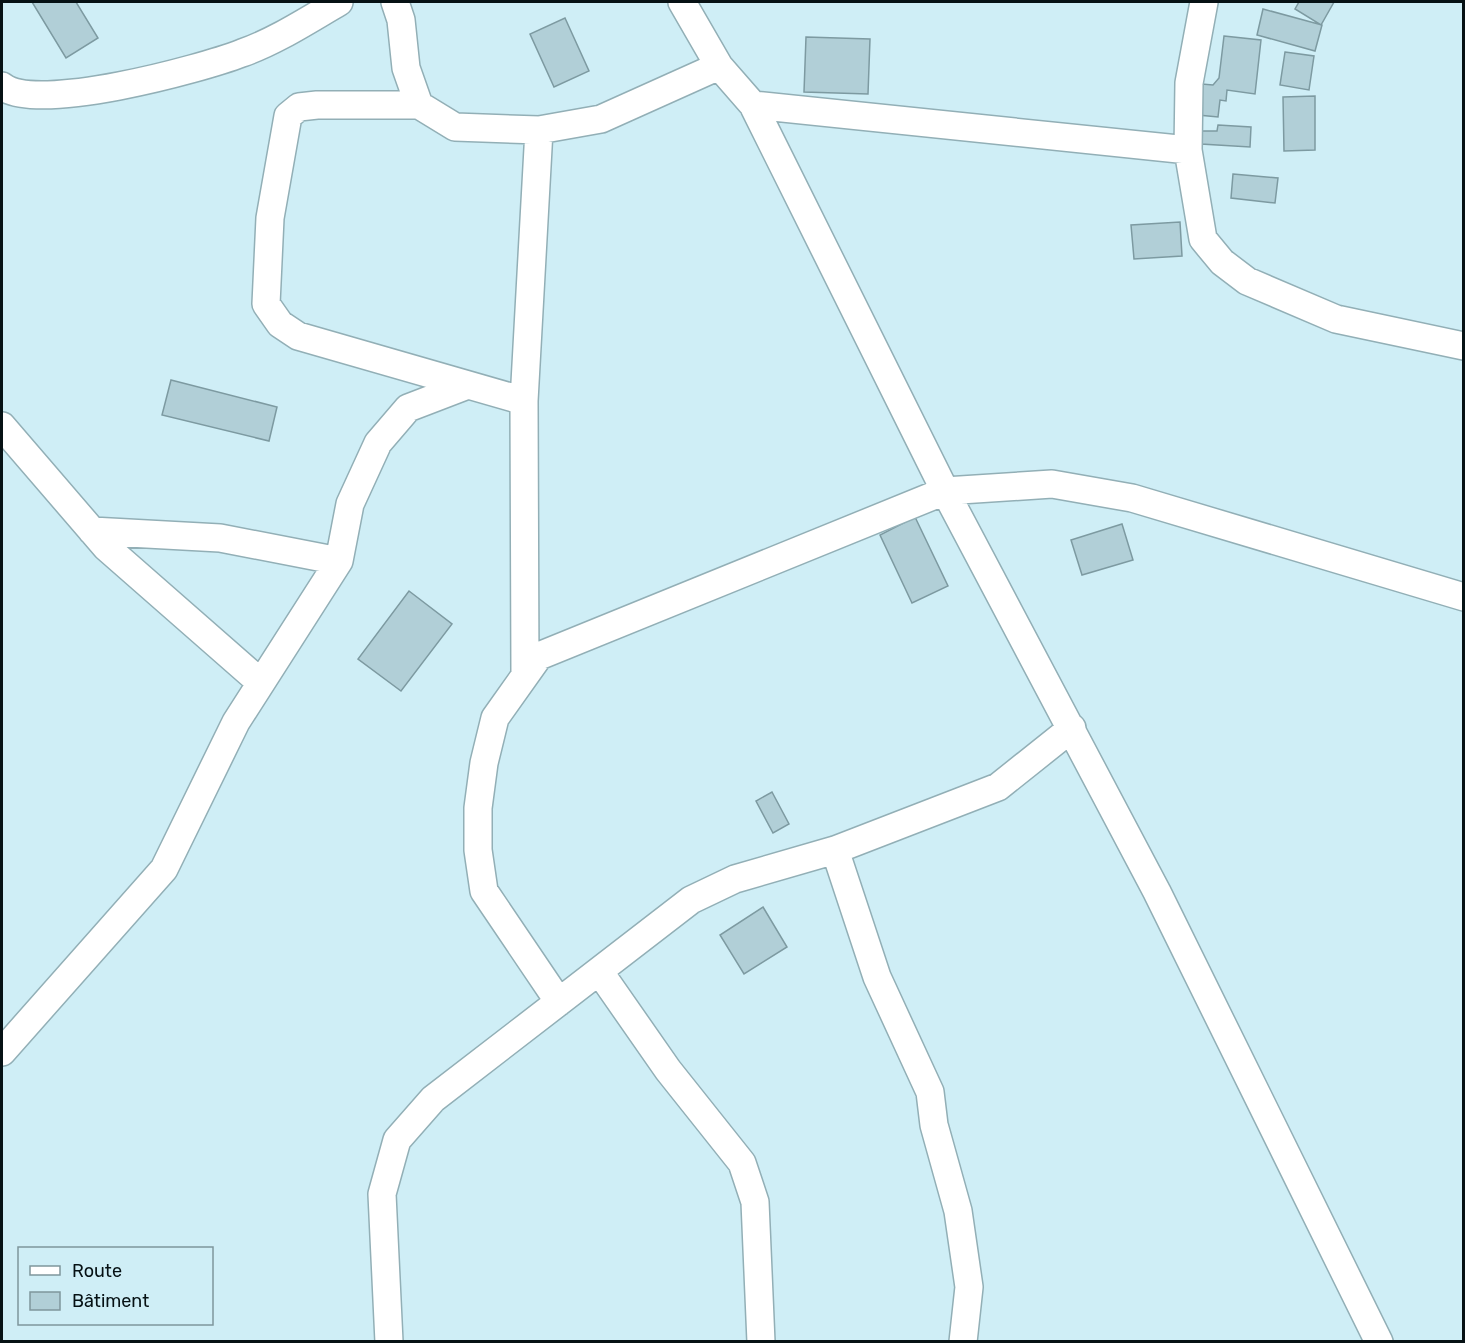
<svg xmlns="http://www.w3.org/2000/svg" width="1465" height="1343" font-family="Rubik,sans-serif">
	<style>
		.building { fill: #b1cfd7; stroke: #7d9aa1; stroke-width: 1.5 }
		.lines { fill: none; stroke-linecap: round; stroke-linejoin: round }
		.street-casing { stroke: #92afb6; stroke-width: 30 }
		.street { stroke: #fff; stroke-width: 27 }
	</style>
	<rect width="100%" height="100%" fill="#cfeef6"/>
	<path class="building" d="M32 2H76L98 38 66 58Z
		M1299 2H1334L1321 25 1295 9Z
		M1263 9 1322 25 1315 51 1257 35Z
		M565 18 589 71 554 87 530 34Z
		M1224 36 1261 40 1255 94 1227 90 1226 101 1220 100 1218 117 1198 115 1202 84 1213 85 1219 78Z
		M806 37 870 39 868 94 804 92Z
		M1285 52 1314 56 1309 90 1280 85Z
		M1315 96V150L1284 151 1283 97Z
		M1218 125 1251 127 1250 147 1201 144 1202 131H1217Z
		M1233 174 1278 178 1275 203 1231 198Z
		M1180 222 1182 256 1134 259 1131 225Z
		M171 380 277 407 269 441 162 415Z
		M915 517 948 586 912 603 880 535Z
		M1122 524 1133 560 1082 575 1071 540Z
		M409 591 452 624 401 691 358 659Z
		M772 792 789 824 773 833 756 801Z
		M763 907 787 947 744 974 720 935Z"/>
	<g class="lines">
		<defs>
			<path id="street" d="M395 2 401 20 406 68 419 105
				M682 2 719 66 753 105 945 491 1157 892 1379 1342
				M1204 2 1189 83 1188 150 1203 239 1222 262 1247 281 1336 319 1464 346
				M2 86C35 114 201 69 242 53 276 41 308 20 339 2
				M753 105 1188 150
				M524 401 298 336 280 324 266 304 270 218 288 116 299 107 317 105H419L455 127 539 130 601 119 719 66
				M2 426 106 547 260 682
				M92 531 220 538 339 561
				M525 675 524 401 539 130
				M835 850 877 977 930 1092 934 1125 958 1211 969 1287 963 1342
				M599 971 668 1070 742 1163 755 1202 761 1342
				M559 1002 484 891 478 850V808L484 763 495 718 539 656 945 491 1052 484 1132 498 1464 597
				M2 1052 164 869 236 722 339 561 350 504 378 443 408 408 468 385
				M389 1342 382 1194 397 1140 433 1099 691 900 735 879 835 850 998 787 1072 728"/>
		</defs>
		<use href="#street" class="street-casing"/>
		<use href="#street" class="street"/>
	</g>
	<rect width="1465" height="1343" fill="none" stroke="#061114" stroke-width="6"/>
	<rect x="18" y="1247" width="195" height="78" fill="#cfeef6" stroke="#7f969c" stroke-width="1.5"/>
	<rect x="30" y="1266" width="30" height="9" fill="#ffffff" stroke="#7f969c" stroke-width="1.5"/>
	<text x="72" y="1277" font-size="18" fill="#061114">Route</text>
	<rect x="30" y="1292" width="30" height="18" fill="#b1cfd7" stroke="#7f969c" stroke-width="1.5"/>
	<text x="72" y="1307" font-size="18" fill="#061114">Bâtiment</text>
</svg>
